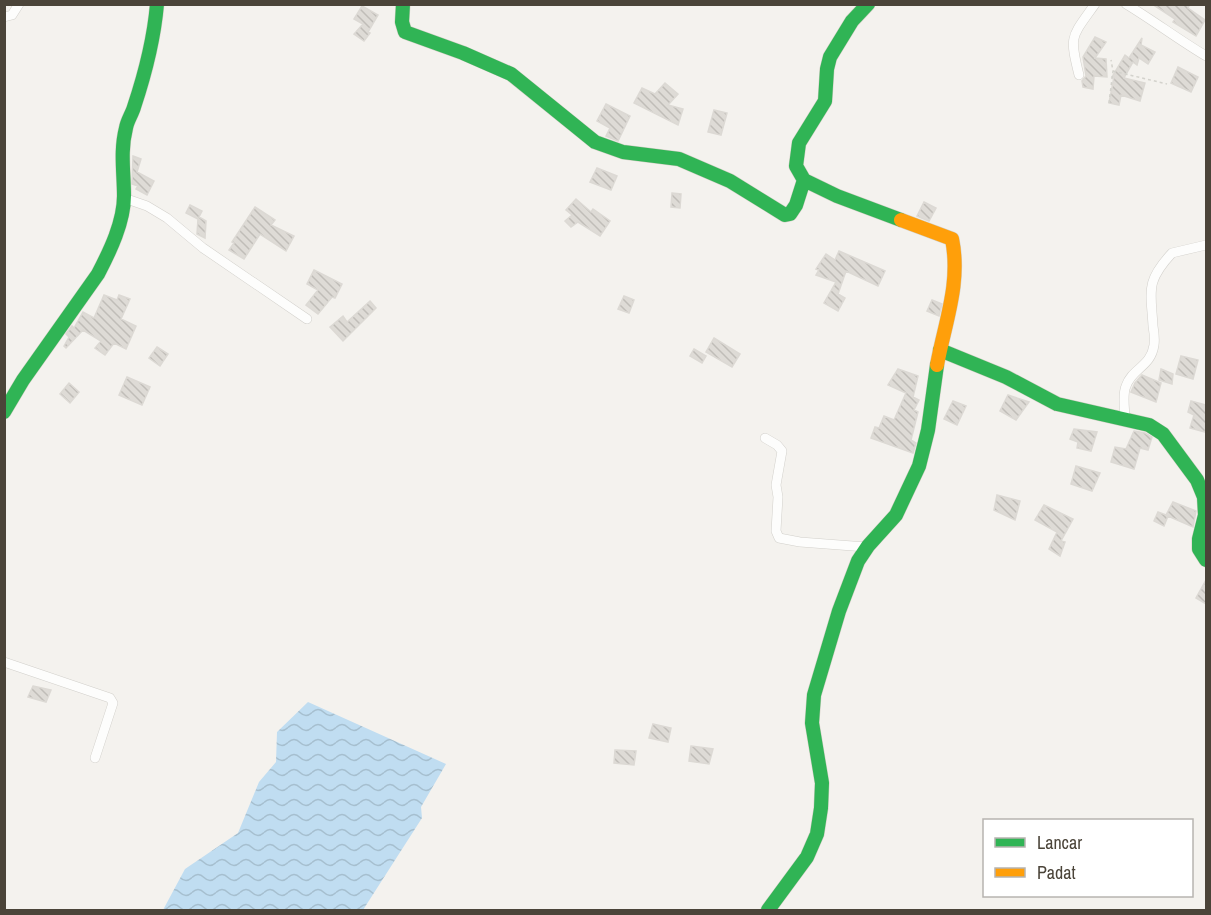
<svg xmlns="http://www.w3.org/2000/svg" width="1211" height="915" font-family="'Archivo Narrow',sans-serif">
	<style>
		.water { fill: url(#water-waves) }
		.building { fill: url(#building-back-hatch); stroke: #dcd9d4; stroke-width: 1.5 }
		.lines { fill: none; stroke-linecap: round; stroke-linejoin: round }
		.street-casing { stroke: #d2d0cb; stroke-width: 10 }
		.fast-casing { stroke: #d3cfc5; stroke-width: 15 }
		.slow-casing { stroke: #d3cfc5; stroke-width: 15 }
		.path { stroke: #d3d2cc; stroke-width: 1.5; stroke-dasharray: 3 3; stroke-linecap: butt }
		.street { stroke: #fdfdfc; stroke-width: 9 }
		.fast { stroke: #30b455; stroke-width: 14 }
		.slow { stroke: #ff9f0a; stroke-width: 14 }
	</style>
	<defs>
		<pattern id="water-waves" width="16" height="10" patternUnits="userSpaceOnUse" patternTransform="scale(1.5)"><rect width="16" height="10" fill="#c0ddf1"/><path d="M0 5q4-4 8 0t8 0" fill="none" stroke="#a6bfcf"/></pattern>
		<pattern id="building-back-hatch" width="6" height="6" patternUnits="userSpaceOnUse" patternTransform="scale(1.5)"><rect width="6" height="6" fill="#dedbd6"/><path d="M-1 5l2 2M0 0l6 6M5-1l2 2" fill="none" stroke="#c0bdb8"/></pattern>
	</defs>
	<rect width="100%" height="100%" fill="#f4f2ee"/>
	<path class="water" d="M308 702 446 764 421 807 422 818 363 910H163L185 869 238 833 259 782 276 762 277 732Z"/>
	<path class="building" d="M1152 4H1190L1188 8 1205 20 1196 36 1173 22 1175 19Z
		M362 6 378 15 368 32 370 33 364 41 354 34 363 24 354 19Z
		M1095 37 1106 42 1095 58 1106 59 1107 77 1094 76 1093 89 1083 87 1082 81 1086 76 1083 57Z
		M1142 38 1141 45 1155 52 1148 64 1139 58 1137 65 1133 62 1124 78 1145 83 1140 101 1121 95 1119 105 1109 103 1114 77H1112L1125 55 1129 58Z
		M1178 67 1198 77 1191 92 1171 83Z
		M665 83 678 94 668 105 683 109 678 125 634 103 642 88 655 94Z
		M606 104 630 116 618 141 606 136 610 128 597 121Z
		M714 110 727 113 721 135 708 132Z
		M133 156 141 159 137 172 154 181 147 195 136 189 138 186 132 184Z
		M597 168 617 176 611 190 590 182Z
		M672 193 681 194 680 208 671 207Z
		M576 199 591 212 593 209 610 221 600 236 578 222 571 227 565 221 572 215 566 210Z
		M924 202 936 208 929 221 917 216Z
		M190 205 202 211 199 217 206 221 205 238 197 234 198 219 186 213Z
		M255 207 275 220 271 225 294 236 286 251 260 234 244 259 229 250 234 243 232 242Z
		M839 251 885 271 878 286 846 271 838 294 845 298 838 311 824 303 836 282 816 275 819 270 816 269 826 254 835 260Z
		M314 270 342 284 335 298 332 297 318 314 306 305 318 290 307 284Z
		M104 295 117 300 119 295 130 299 121 319 136 326 126 349 114 343 105 355 95 348 101 341 83 330 66 348 64 346 69 337 66 334 72 326 74 328 83 312 94 318Z
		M624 296 634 300 629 313 618 309Z
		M932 300 942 304 939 316 927 311Z
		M370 301 376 308 343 341 330 327 343 316 347 322Z
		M714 338 740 354 732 367 706 352Z
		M157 347 168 354 160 366 149 358Z
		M694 349 706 356 702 363 690 356Z
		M1181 356 1198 360 1193 379 1176 374Z
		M898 369 918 376 913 397 919 400 914 410 918 412 911 440 916 443 913 453 871 438 875 427 879 428 884 416 894 420 906 393 888 385Z
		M1161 369 1173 374 1172 384 1159 380Z
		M1142 375 1161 383 1156 402 1131 392 1135 383Z
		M127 377 150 387 142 405 119 395Z
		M69 383 79 392 70 403 60 394Z
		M1008 395 1029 402 1016 420 1000 411Z
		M953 401 966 406 957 425 944 419Z
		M1191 401 1206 405V428L1205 432 1190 428 1194 415 1188 412Z
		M1074 429 1097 432 1091 451 1077 448 1078 442 1070 439Z
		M1134 431 1145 433 1152 437 1148 450 1140 448 1134 469 1111 462 1115 447 1126 449Z
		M1076 466 1100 473 1092 491 1071 484Z
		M997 495 1020 501 1015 520 994 510Z
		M1173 502 1196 511 1193 527 1168 516 1164 526 1154 521 1158 512 1166 515Z
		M1044 505 1073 519 1061 541 1065 542 1060 556 1049 549 1057 532 1035 520Z
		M1206 580V604L1196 598Z
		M33 686 51 690 46 702 28 697Z
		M653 724 671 728 668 742 649 738Z
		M691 746 713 749 709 764 689 761Z
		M615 750 636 751 634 765 614 763Z"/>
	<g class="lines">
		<defs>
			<path id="street" d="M1126 4C1154 21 1179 40 1206 56
				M4 17 12 15 19 4
				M1079 75C1069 35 1071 38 1095 4
				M124 198 147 206 167 218 203 248 307 319
				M1125 419C1125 409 1122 395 1126 386 1132 368 1151 367 1154 345 1155 339 1154 332 1153 326 1151 291 1145 282 1172 253L1206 245
				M765 438 777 445 782 451 776 485 778 497 776 531 779 538 800 542 866 547
				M4 662 110 698 113 703 95 758"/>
			<path id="fast" d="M403 4 402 22 405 32 463 53 511 74 595 142 623 152 679 159 730 181 785 215 790 214 796 205 804 180
				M868 4 852 21 830 57 827 69 825 101 799 143 796 166 804 180 837 196 901 220
				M940 350 1006 377 1057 404 1149 425 1163 434 1197 480 1204 497 1205 515 1199 539V549L1206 560
				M4 412 23 380 98 274C110 251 124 222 124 196 124 173 120 151 126 128 127 121 132 114 134 107 145 74 154 39 157 4
				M768 910 807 857 817 834 821 808 822 783 812 723 814 695 839 611 858 561 868 546 896 515 919 466 928 430 937 365"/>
			<path id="slow" d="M901 220 952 239C961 283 945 322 937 365"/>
		</defs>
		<use href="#street" class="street-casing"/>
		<use href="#fast" class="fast-casing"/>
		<use href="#slow" class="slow-casing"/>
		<path class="path" d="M1113 71 1167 84
			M1109 103 1113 71 1111 60"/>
		<use href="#street" class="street"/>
		<use href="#fast" class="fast"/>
		<use href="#slow" class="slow"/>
	</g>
	<rect width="1211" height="915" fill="none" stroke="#4b4439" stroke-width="12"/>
	<rect x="983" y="819" width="210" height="78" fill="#ffffff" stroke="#b7b4b0" stroke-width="1.5"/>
	<rect x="995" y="838" width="30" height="9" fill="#30b455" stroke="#b7b4b0" stroke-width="1.5"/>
	<text x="1037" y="849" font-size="18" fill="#4b4439">Lancar</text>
	<rect x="995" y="868" width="30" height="9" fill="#ff9f0a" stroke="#b7b4b0" stroke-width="1.5"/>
	<text x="1037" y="879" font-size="18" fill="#4b4439">Padat</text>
</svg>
